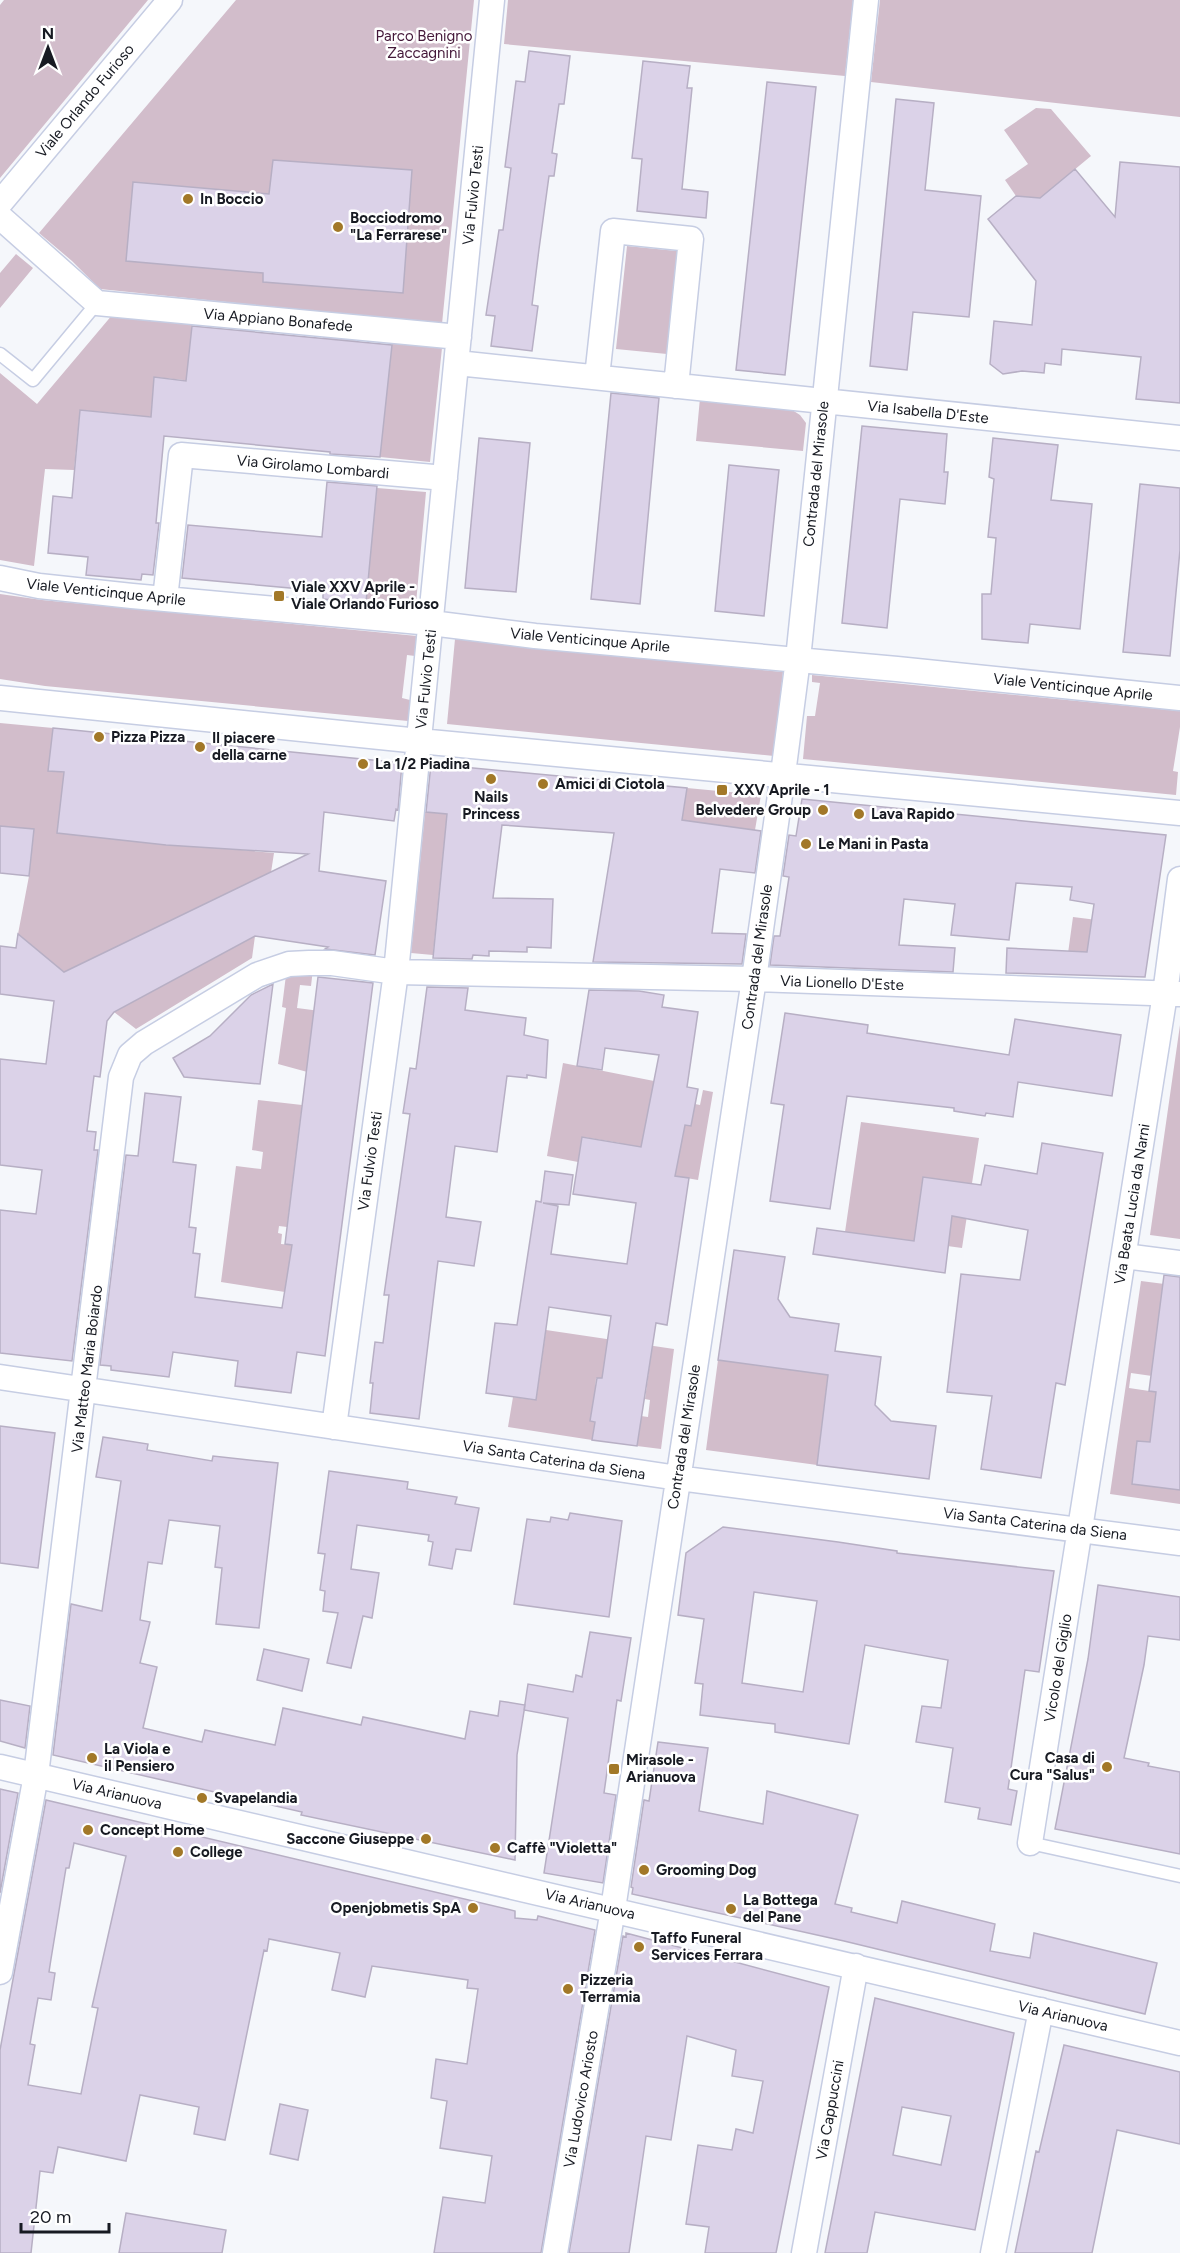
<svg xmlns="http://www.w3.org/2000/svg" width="1180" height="2253" font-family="Figtree,sans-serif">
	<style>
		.green { fill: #d2bdcb }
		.building { fill: #dbd2e8; stroke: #b7afc4; stroke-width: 1.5; fill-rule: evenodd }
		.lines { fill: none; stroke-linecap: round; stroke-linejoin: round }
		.service-casing { stroke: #c6cde3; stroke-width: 15 }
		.minor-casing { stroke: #c6cde3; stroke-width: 27 }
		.service { stroke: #fff; stroke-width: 12 }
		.minor { stroke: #fff; stroke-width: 24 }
		.poi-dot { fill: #a27828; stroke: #fff; stroke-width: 2 }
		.labels { text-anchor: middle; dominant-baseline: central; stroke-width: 5; stroke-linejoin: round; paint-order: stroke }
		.park-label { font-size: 15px; fill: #441839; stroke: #fff }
		.street-label { font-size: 15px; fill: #171a22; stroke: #fff }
		.poi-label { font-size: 15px; font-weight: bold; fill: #171a22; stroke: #fff; text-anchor: start }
	</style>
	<rect width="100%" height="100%" fill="#f5f7fb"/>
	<path class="green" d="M4 0H148L0 178V5Z
		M236 0H474L442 324 100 289 72 261 39 233Z
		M508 0H853L845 76 504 44Z
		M880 0H1180V117L871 82Z
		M1036 108 1051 109 1091 156 1033 204 1016 196 1005 180 1028 164 1004 130Z
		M627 246 677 251 667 354 616 349Z
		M16 254 33 268 0 308V273Z
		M113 314 192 323 190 350 238 355 241 327 255 329 252 356 320 362 323 336 356 339 354 360 390 365 392 343 442 348 430 462 380 457 387 390 203 382 154 377 151 416 134 420V415L80 410 74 470 45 469 34 566 0 560V373L37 404Z
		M700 398 786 406 800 415 806 423 803 451 696 441Z
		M377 488 426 492 416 604 366 599Z
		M0 594 42 600 417 636 415 656 407 655 402 698 410 700 408 721 45 686 0 679Z
		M455 639 783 672 774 756 447 724Z
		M812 675 1180 711V727L1173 771 1178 772 1176 795 803 759 807 716H815L820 683 812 682Z
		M0 723 53 728 49 771 104 776 61 806 57 833 274 853 268 892 70 977 18 934 29 876 34 830 0 826Z
		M687 788 761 795 755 830 682 820Z
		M425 812 447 814 433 955 411 953Z
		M1073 917 1097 920 1088 947 1084 975H1065Z
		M255 936 252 958 136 1029 114 1012Z
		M313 969 311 986 300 985 297 1008 320 1011 311 1073 278 1064 286 1008 282 1007 286 975Z
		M1180 1025V1239L1150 1235Z
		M563 1063 654 1081 643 1138 685 1125 691 1126 695 1104 700 1105 703 1090 713 1092 698 1180 617 1166 620 1143 583 1137 578 1162 547 1156Z
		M258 1100 302 1105 287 1227 279 1226 278 1233 282 1234 281 1244 292 1245 285 1292 221 1282 236 1166 261 1169 263 1152 252 1150Z
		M861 1122 979 1138 962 1248 845 1232Z
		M1141 1281 1180 1286V1380L1131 1373 1129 1388 1156 1392 1180 1446 1137 1441 1132 1483 1180 1490V1504L1110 1494Z
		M546 1330 674 1349 661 1449 637 1446 641 1416 648 1417 650 1400 645 1399 650 1362 606 1356 602 1378H596L595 1393 600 1394 593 1403 590 1421 595 1422 592 1440 508 1427 513 1397 536 1400Z
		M718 1360 828 1375 817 1465 706 1450Z"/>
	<path class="building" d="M529 51 570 56 564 104H559L552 153 557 154 554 176H549L539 249 532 305 538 306 532 351 491 346 495 316 486 315 499 230H503L511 168 505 167 516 81 525 82Z
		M643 61 690 66 687 88H692L682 189 708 192 706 218 637 211 642 159 632 158Z
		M767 82 816 87 785 375 736 370Z
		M896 99 934 103 925 190 981 196 969 317 913 312 907 370 870 366Z
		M273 160 412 170 403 293 263 282V273L126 261 133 182 269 194Z
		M1120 162 1180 167V403L1136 399 1141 357 1062 349 1061 365 1045 363 1044 373 1022 371 1003 374 990 364 994 321 1032 325 1036 281 988 219 1016 196 1040 198 1075 169 1115 217Z
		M192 326 392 345 380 457 330 454V452L164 436 156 523H159L153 575 142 574 141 580 86 575 88 557 48 553 53 496 72 498 80 410 151 417 154 377 186 381Z
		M611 393 659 398 640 604 591 599Z
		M862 426 947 434 944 472H948L945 504 900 499 887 628 842 623Z
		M479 438 530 443 516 592 465 588Z
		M993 438 1058 445 1051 500 1092 504 1080 629 1030 624 1028 643 982 639V594H991L996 538 988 537 994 479 989 477Z
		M729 465 779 470 764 616 715 611Z
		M327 482 377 486 366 603 323 599V591L182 578 188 525 322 537Z
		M1140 484 1180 488V550L1170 656 1123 652Z
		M53 728 402 763 398 810 396 809 394 821 324 812 319 871 386 881 375 955 325 949 328 947 255 936 114 1012 107 1021 100 1077 94 1076 87 1131 96 1132 94 1150H98L72 1361 0 1353V1210L36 1214 42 1170 0 1165V1059L46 1064 54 1001 0 994V946L16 948 18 934 64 972 308 854 166 845 57 833 64 772 48 771Z
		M431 764 687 788 682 820 761 831 755 873 720 869 712 933 746 934 742 964 593 962 614 833 502 825 493 898 553 899 551 948 527 947V952L489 951V956L473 955 472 959 433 958 447 814 426 812Z
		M802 799 1166 835 1145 977 1006 973 1007 948 1087 952 1094 904 1070 900 1072 887 1016 883 1009 940 951 935 955 904 904 899 899 945 955 948 953 972 770 965 774 936H780L789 877 783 876 789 835 796 836Z
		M0 826 34 829 29 876 0 873Z
		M318 977 373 983 325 1356 297 1352 291 1393 235 1386 238 1361 173 1352 169 1377 111 1370V1366L100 1365 126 1155 138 1156 145 1093 181 1097 173 1162 196 1165 189 1227 196 1228 193 1253 200 1254 195 1297 282 1308 292 1245 285 1244Z
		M273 984 260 1084 184 1077 173 1058 210 1036 251 995Z
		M427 987 468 988 465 1010 526 1018 524 1035 548 1040 546 1078 527 1075V1078L507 1076 497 1152 455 1146 446 1217 481 1222 474 1266 438 1261 419 1419 370 1413 373 1383H370L375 1342 383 1343 389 1295H384L410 1114 403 1113 410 1068 416 1069Z
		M589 990 639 991 664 995 662 1007 698 1012 687 1087 698 1089 691 1126 685 1125 675 1176 689 1178 667 1325 656 1323 637 1446 592 1440 595 1422 590 1421 597 1378H602L611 1316 549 1307 536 1400 486 1393 495 1323 517 1325 536 1201 541 1202 545 1171 573 1175 569 1205 543 1203 558 1206 551 1254 627 1264 636 1203 573 1194 582 1137 641 1147 659 1055 605 1048 602 1070 577 1066Z
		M785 1013 868 1025 867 1033 1009 1055 1015 1019 1121 1035 1112 1096 1018 1082 1013 1117 986 1113 985 1116 954 1111V1108L847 1096 830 1209 770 1201 784 1105 771 1103Z
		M1042 1143 1103 1153 1065 1385 1056 1383 1041 1478 981 1469 992 1396 947 1392 961 1274 1020 1280 1028 1230 952 1216 945 1273 813 1254 817 1228 914 1241 923 1177 981 1185 985 1165 1037 1174Z
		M734 1250 785 1257 778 1299 790 1317 839 1324 835 1351 881 1357 875 1405 891 1421 936 1426 929 1479 817 1465 828 1375 718 1360Z
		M1164 1275 1180 1277V1490L1132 1484 1137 1441 1150 1442 1156 1392 1149 1391Z
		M0 1426 55 1433 38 1568 0 1563Z
		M103 1437 148 1444 147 1450 212 1461 213 1456 278 1463 259 1628 216 1624 222 1568 215 1567 220 1526 169 1520 162 1564 148 1562 140 1620 150 1622 140 1663 157 1667 143 1728 202 1742 205 1730 275 1745 283 1708 361 1725 363 1717 465 1739 470 1711 498 1716 500 1701 525 1705 517 1755 515 1860 301 1815 302 1812 53 1755 71 1604 102 1611 121 1481 96 1477Z
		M329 1471 408 1482 407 1489 457 1497 455 1504 479 1508 471 1551 456 1549 452 1569 429 1565 433 1542 428 1541 429 1535 357 1525 351 1569 379 1573 372 1618 363 1616 351 1668 327 1663 338 1613 323 1611 325 1591 320 1590 325 1554 318 1553Z
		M570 1513 622 1521 609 1617 514 1604 527 1519 550 1522 551 1517 568 1520Z
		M723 1527 838 1542 897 1551V1553L1054 1571 1039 1672 1025 1670 1008 1789 1017 1791 1011 1825 978 1819 980 1808 945 1802 953 1748 916 1742 922 1706 941 1708 948 1660 865 1645 849 1744 775 1732V1724L700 1715 703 1684 695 1683 704 1619 678 1615 686 1553ZM754 1592 817 1601 803 1692 742 1683Z
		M1098 1585 1180 1597V1640L1148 1636 1144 1665 1124 1758 1149 1763 1148 1766 1180 1772V1854L1055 1829 1088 1659Z
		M590 1632 631 1638 621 1701 617 1700 604 1793 616 1795 603 1883 544 1873 568 1718 524 1710 528 1684 573 1692 576 1675 582 1677Z
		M264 1649 309 1659 302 1691 257 1680Z
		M0 1700 30 1706 25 1748 0 1741Z
		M658 1742 708 1748 699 1811 763 1824 767 1791 858 1815 835 1904 852 1908 851 1912 897 1923 902 1901 995 1924 990 1951 1030 1958 1034 1933 1157 1963 1145 2014 844 1941 632 1894 633 1888 631 1887 644 1800 649 1801Z
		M0 1789 18 1793 0 1893Z
		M46 1800 515 1911V1918L537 1920 538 1916 595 1930 541 2253H434L443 2197 485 2203 492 2156 440 2148 447 2101 431 2098 436 2059 467 2064 478 1989 467 1988 468 1980 372 1966 365 1997 332 1990 340 1953 269 1939 267 1951 264 1950 225 2140 194 2134 199 2107 140 2095 126 2161 58 2147 53 2173 40 2171 31 2253H0V2050ZM74 1843 126 1856 92 2007 98 2008 81 2094 28 2085 35 2045 30 2044 38 1998 51 2000 55 1973 49 1972 51 1959 66 1868H69Z
		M626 1933 829 1987 776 2253H705L709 2227 686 2224 698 2145 732 2150 736 2129 753 2133 763 2081 732 2076 736 2050 687 2036 671 2140 646 2136 629 2253H569L623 1936 626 1937Z
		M875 1998 1014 2033 975 2230 875 2212 867 2253H825ZM902 2107 951 2116 941 2165 893 2155Z
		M1064 2045 1180 2072V2144L1117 2130 1092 2253H1015L1036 2151 1039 2152Z
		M280 2104 308 2110 298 2160 270 2154Z
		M126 2213 226 2230 222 2253H119Z"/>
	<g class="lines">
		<defs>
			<path id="service" d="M0 354 33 380 97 303
				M1030 1843 1180 1876"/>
			<path id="minor" d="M0 203 170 0
				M0 217 97 303 459 337
				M457 363 1180 438
				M597 377 613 231 691 239 676 386
				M0 578 39 586 132 596 431 623 535 636 897 669 1180 698
				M165 599 181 455 445 478
				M0 698 419 741 1180 813
				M1124 1256 1180 1263
				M0 1377 678 1478 1180 1543
				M334 1427 396 972 492 0
				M0 1767 1180 2043
				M1030 1843 1165 994 1180 879
				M0 1972 36 1775 121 1077 130 1055 144 1043 257 975 289 964 309 963H332L396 972 754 979 1180 994
				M555 2253 613 1909 754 979 783 774 798 659 866 0
				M804 2253 856 1966
				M993 2253 1041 2010"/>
		</defs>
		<use href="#service" class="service-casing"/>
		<use href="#minor" class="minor-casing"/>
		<use href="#service" class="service"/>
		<use href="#minor" class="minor"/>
	</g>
	<g class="poi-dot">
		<circle cx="188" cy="199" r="6"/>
		<circle cx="338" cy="227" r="6"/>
		<rect x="273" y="590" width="12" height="12" rx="3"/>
		<circle cx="99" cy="737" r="6"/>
		<circle cx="200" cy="747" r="6"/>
		<circle cx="363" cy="764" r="6"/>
		<circle cx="491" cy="779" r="6"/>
		<circle cx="543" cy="784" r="6"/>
		<rect x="716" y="784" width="12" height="12" rx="3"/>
		<circle cx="823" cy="810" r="6"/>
		<circle cx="859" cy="814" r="6"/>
		<circle cx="806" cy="844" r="6"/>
		<circle cx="92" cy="1758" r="6"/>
		<circle cx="1107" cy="1767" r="6"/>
		<rect x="608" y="1763" width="12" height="12" rx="3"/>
		<circle cx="202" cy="1798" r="6"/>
		<circle cx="88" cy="1830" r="6"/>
		<circle cx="426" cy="1839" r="6"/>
		<circle cx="495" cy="1848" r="6"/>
		<circle cx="178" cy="1852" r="6"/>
		<circle cx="644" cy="1870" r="6"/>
		<circle cx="473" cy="1908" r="6"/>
		<circle cx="731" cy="1909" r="6"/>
		<circle cx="639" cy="1947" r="6"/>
		<circle cx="568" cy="1989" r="6"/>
	</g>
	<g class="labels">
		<g class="park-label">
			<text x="424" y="36">Parco Benigno<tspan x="424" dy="17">Zaccagnini</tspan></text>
		</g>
		<g class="street-label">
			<text transform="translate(85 101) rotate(-50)">Viale Orlando Furioso</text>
			<text transform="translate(473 195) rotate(-84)">Via Fulvio Testi</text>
			<text transform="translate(278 320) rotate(5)">Via Appiano Bonafede</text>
			<text transform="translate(928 412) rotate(6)">Via Isabella D'Este</text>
			<text transform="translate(313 467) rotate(5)">Via Girolamo Lombardi</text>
			<text transform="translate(816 474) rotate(-84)">Contrada del Mirasole</text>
			<text transform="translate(106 592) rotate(6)">Viale Venticinque Aprile</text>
			<text transform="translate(590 640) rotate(5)">Viale Venticinque Aprile</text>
			<text transform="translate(426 679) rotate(-84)">Via Fulvio Testi</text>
			<text transform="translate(1073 687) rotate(6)">Viale Venticinque Aprile</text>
			<text transform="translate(757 957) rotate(-82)">Contrada del Mirasole</text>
			<text transform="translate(842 983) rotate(2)">Via Lionello D'Este</text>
			<text transform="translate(370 1161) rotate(-82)">Via Fulvio Testi</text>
			<text transform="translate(1132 1204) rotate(-81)">Via Beata Lucia da Narni</text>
			<text transform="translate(87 1369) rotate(-83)">Via Matteo Maria Boiardo</text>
			<text transform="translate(684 1437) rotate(-81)">Contrada del Mirasole</text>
			<text transform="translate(554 1460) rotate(9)">Via Santa Caterina da Siena</text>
			<text transform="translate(1035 1524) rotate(7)">Via Santa Caterina da Siena</text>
			<text transform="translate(1058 1668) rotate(-81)">Vicolo del Giglio</text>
			<text transform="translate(117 1794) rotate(13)">Via Arianuova</text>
			<text transform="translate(590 1904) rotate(13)">Via Arianuova</text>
			<text transform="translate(1063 2016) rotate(13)">Via Arianuova</text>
			<text transform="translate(581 2099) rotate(-80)">Via Ludovico Ariosto</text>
			<text transform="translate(830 2110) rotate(-80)">Via Cappuccini</text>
		</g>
		<g class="poi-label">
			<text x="200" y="199">In Boccio</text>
			<text x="350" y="218">Bocciodromo<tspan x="350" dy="17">"La Ferrarese"</tspan></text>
			<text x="291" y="587">Viale XXV Aprile -<tspan x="291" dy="17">Viale Orlando Furioso</tspan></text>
			<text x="111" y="737">Pizza Pizza</text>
			<text x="212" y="738">Il piacere<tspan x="212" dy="17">della carne</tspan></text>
			<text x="375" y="764">La 1/2 Piadina</text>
			<text x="555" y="784">Amici di Ciotola</text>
			<text x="734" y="790">XXV Aprile - 1</text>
			<text x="491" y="797" text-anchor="middle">Nails<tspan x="491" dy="17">Princess</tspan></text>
			<text x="811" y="810" text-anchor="end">Belvedere Group</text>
			<text x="871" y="814">Lava Rapido</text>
			<text x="818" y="844">Le Mani in Pasta</text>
			<text x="104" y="1749">La Viola e<tspan x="104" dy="17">il Pensiero</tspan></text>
			<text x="1095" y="1758" text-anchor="end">Casa di<tspan x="1095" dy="17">Cura "Salus"</tspan></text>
			<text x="626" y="1760">Mirasole -<tspan x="626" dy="17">Arianuova</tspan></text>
			<text x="214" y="1798">Svapelandia</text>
			<text x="100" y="1830">Concept Home</text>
			<text x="414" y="1839" text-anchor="end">Saccone Giuseppe</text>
			<text x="507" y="1848">Caffè "Violetta"</text>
			<text x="190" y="1852">College</text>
			<text x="656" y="1870">Grooming Dog</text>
			<text x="743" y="1900">La Bottega<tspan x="743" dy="17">del Pane</tspan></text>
			<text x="461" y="1908" text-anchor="end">Openjobmetis SpA</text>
			<text x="651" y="1938">Taffo Funeral<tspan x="651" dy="17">Services Ferrara</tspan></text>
			<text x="580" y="1980">Pizzeria<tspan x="580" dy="17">Terramia</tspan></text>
		</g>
	</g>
	<g transform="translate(48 48)" stroke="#ffffff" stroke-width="4.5" paint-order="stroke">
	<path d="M0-4.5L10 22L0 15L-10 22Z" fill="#171a22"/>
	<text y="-9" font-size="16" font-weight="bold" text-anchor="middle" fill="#171a22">N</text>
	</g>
	<path d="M21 2223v9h88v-9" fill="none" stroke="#171a22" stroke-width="3"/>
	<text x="30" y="2223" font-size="18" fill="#171a22" stroke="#ffffff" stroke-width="4.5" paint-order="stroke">20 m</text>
</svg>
